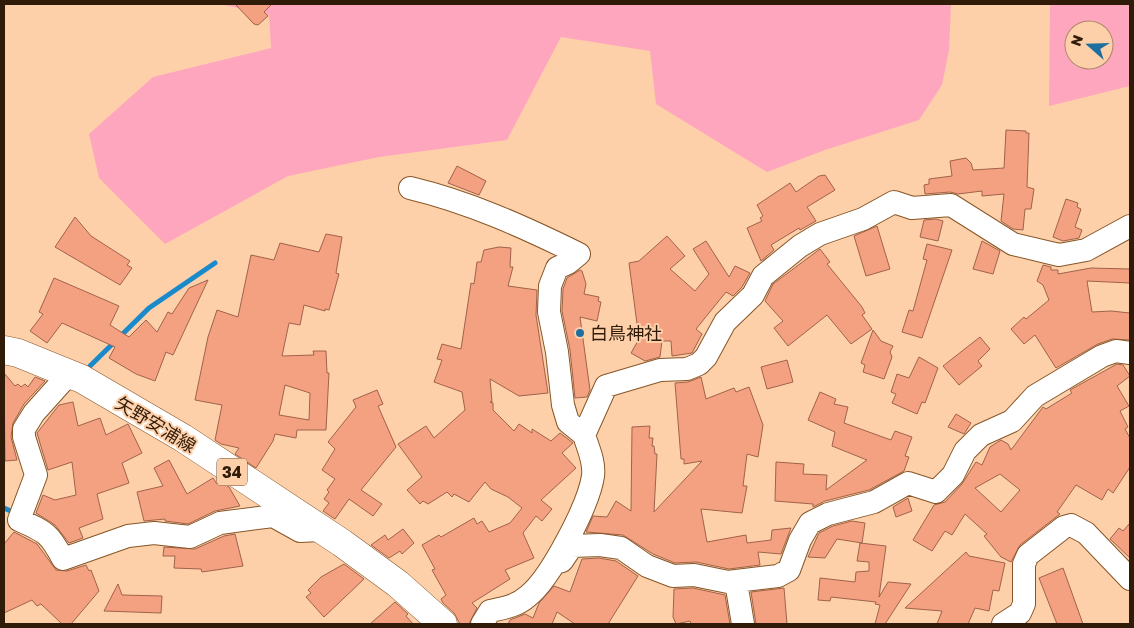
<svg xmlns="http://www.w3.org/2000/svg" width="1134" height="628" font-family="'Golos Text','Noto Sans JP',sans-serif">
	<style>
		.green { fill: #fea6be; fill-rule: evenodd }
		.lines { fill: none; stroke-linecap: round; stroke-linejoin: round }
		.stream { stroke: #1b8acb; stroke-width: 5 }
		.building { fill: #f4a182; stroke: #a1624a; fill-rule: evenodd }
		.minor-casing { stroke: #875626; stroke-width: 24 }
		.major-casing { stroke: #875626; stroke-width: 29 }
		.minor { stroke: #fff; stroke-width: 22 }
		.major { stroke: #fff; stroke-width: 28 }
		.poi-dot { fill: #1e6ea0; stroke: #fed0aa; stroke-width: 2 }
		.labels { text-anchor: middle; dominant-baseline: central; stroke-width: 4; stroke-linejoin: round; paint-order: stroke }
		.shield { fill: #fed0aa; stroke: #6e5139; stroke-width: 1 }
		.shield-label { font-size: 16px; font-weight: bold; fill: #301b08 }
		.poi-label { font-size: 18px; fill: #301b08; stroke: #fed0aa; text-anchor: start }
		.street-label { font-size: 18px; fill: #301b08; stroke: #fed0aa }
	</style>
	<rect width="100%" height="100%" fill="#fed0aa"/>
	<path class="green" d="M220 4H951L949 50 942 85 919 120 825 150 767 172 656 104 650 51 561 37 507 140 379 157 288 176 165 244 99 178 89 134 153 77 271 48 269 15Z
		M1050 4H1130V86L1049 106ZM1074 30H1104V60H1074Z"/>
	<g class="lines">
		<path class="stream" d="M90 366 149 308 215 263
			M4 508 15 513"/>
	</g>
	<path class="building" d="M235 4H272L264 12 268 16 258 25 254 24Z
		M1006 130 1026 131V133H1029L1027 187 1034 189 1031 209H1025L1023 230 1013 229 1001 221 1004 194 982 196V191L958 194 950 192 925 194 924 185 929 184V179L952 176 950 161 966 158 971 163 973 170 1004 168Z
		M457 166 486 181 479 195 448 183Z
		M825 175 835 190 807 207 816 221 800 230 799 228 771 245 774 250 761 261 747 228 762 221 760 218 763 216 757 205 790 183 796 192 819 176Z
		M1066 199 1078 203 1077 207 1081 209 1075 227 1082 230 1079 238 1063 241 1053 237Z
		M75 217 91 236 130 261 127 265 132 268 120 285 55 247Z
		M936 219 943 221 938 241 920 237 924 220Z
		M877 226 890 269 866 276 854 236Z
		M326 234 342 237 336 273 339 274 329 310 325 309V311L304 305 300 325 289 323 282 356 314 355 313 351H326L327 373H329L326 430H297L296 438 275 434 273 441 256 468 235 454 239 448 221 444 215 440 222 405 195 400 208 337 217 310 238 317 251 255 274 260 280 243 319 252ZM285 385 310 393 309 420 279 415Z
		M667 236 685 256 670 269 695 291 709 274 693 249 706 241 729 277 735 266 750 273 742 287 733 296 726 292 696 329 702 334 692 353 672 356 671 341H662L660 357 645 361 631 353 639 339 629 263 639 261Z
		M982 241 1000 251 993 274 973 269Z
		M927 244 952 250 922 338 902 332 909 310 913 311 927 260 923 259Z
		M499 247 511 248 510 267H513L508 286 537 290 536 315 548 393 519 396 490 379 492 402H490L493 403V410L514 431 519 424 532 433V429L551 441 560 433 573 443 562 453 576 468 541 500 552 509 542 521 536 516 523 533 534 558 505 570 510 579 472 603 477 608 469 624H460L454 613 443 603 441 599 446 595 432 570 435 569 422 545 439 535 441 537 474 518 477 524 482 521 489 532 510 523 522 508 508 497 491 489 485 482 469 502 454 494 452 497 447 492 428 504 423 501 420 504 407 490 422 477 398 444 426 426 434 438 465 410 462 392 434 382 442 360 437 359 442 344 461 349 471 283 474 284 477 262H481L484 250Z
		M820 249 830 262 827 264 862 307 865 313 862 315 872 329 851 344 827 315 788 346 774 328 783 321 765 301 773 284Z
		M1043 265 1051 267V270H1058V274L1091 268 1130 269V283L1087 281 1092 312 1111 311 1130 313V340L1112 339 1098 344 1056 368 1035 335 1024 344 1011 329 1024 317 1026 319 1049 300 1043 285 1037 281Z
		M580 270 582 271 586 284 584 294 599 297 598 301 601 302 597 321 580 317 590 390 587 397 575 398 570 350 562 311 563 289 567 278Z
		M54 278 119 306 110 325 129 337 146 320 157 332 168 312 172 314 189 288 208 280 173 355 166 352 155 381 136 374 109 358 115 347 62 323 47 343 30 331 43 314 39 312Z
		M873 330 881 341 893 346 890 352 892 357 884 379 863 372 865 365 861 363Z
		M980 337 990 349 978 361 982 366 959 385 943 366Z
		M919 357 938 368 925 403 922 402 917 414 892 403 896 394 891 392 897 374 909 378Z
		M787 360 793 382 767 389 761 367Z
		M1117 364 1123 365 1130 376 1117 386 1129 406 1120 411 1128 427 1125 429 1130 438V467L1113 493 1108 489 1102 500 1076 485 1057 512 1060 514 1020 545 1011 562 1001 557 984 536 987 534 965 514 952 535 945 531 932 551 913 540 934 505 945 502 962 484 976 462 982 465 990 447 1001 440 1008 444 1011 450 1043 407 1046 409 1072 393 1070 390ZM1000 474 1020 490 1001 512 975 488Z
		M4 373 15 386 18 384 21 387 25 384 28 387 35 377 45 381 24 404 13 423 11 437 17 460 5 461Z
		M701 377 706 399 734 388 736 392 749 387 763 425 758 457 747 454 743 486H747L742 513 701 509 707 542 746 535 747 543 771 540 772 530 791 528 781 554 758 552 760 565 729 569 696 562 675 563 653 554 623 535 586 532 593 516 607 517 616 501 631 511 632 427 650 426 649 438H653L652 446H654L655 454H657L654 512 702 461 684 464V459H681L675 383 688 382Z
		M377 390 383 404 378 406 396 447 361 490 382 504 373 516 349 499 335 519 323 511 329 503 324 499 329 492 327 490 335 479 322 470 335 449 328 442 356 407 353 400Z
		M820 392 836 399 834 404 848 407 844 423 891 440 895 431 912 437 905 456 909 457 904 471 869 490 825 501 813 507V504L775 501 776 462 804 464 803 474 827 475 826 490 867 460 832 446 835 432 808 420Z
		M73 402 78 426 100 418 106 435 128 424 142 453 122 463 129 483 97 494 103 519 79 528 83 538 69 543 55 525 36 513 43 495 55 500 76 495 72 462 48 470 37 433 59 405Z
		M956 414 971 423 964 434 948 427Z
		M169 460 187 494 213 478 217 484 220 481 229 487 240 506 215 511 188 524 165 521V519L144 521 137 492 163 486 154 468Z
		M908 498 912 511 896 517 893 507Z
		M852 521 865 523 862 543 837 539 825 558 808 557 819 533 833 526Z
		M1130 523V558L1110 539 1119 528 1123 531Z
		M403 529 414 543 402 554 400 551 389 558 371 545 385 535 388 540Z
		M14 532 37 544 56 570 67 571 86 565 89 571 91 570 99 591 71 624H62L41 604 37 606 32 600 4 613V544Z
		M235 534 243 566 202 572 201 569 174 568 175 556H163L164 547 195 549 224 536Z
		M860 543 886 546 879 597 888 582 911 584 885 624H875L880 605 875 604 876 602 831 597 830 601 818 600 820 578 855 582 856 572 869 571V562L857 561Z
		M966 552 969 556 1005 563 999 591 993 590 989 611 975 608 968 624H937L942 611 905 608Z
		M599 558 616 561 638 576 608 624H575L557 612 552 624H508L510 620 525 614 533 618 539 603 554 586 570 592 582 559Z
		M344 564 364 579 324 617 306 597 311 593 308 590 321 577Z
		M1063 568 1083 624H1057L1039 578Z
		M118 584 122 595 162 596 161 613 104 611Z
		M693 588 725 595 730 624H691L690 621 676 624 673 617 674 589Z
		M784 588 787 624H756L751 592Z
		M395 602 408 614 406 616 413 624H370Z"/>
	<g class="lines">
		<defs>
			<path id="minor" d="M410 188C469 202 524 227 579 254L568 263 557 268 550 286 549 312 557 352 563 405 568 422 584 435
				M69 374 34 413 24 429V437L36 475 19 520C46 532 49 533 63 559L128 536 154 533 190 537 220 523 273 516 300 531 320 530
				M558 562 562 561 572 546 600 545 621 548 647 566 673 576 694 575 728 582 778 576 789 570 800 540 810 523 828 514 874 502 908 483 936 492 953 475 965 451 981 435 1012 421 1035 396 1102 356 1116 351 1130 353
				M736 582 743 624
				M482 624 490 611C504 608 517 606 528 596 551 578 589 504 593 476 595 462 588 448 584 435L606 386 660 370 687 369 699 364 706 357 725 322 753 295 763 276 800 246 820 234 863 219 894 202 912 208 951 205 1013 244 1059 255 1086 250 1130 226
				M1003 624 1020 613 1024 604V564L1028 555 1064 527 1071 525 1086 533 1130 579"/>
			<path id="major" d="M4 350 18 353 82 379 183 438 342 543 398 584 443 624"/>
		</defs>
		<use href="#minor" class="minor-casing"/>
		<use href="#major" class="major-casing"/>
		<use href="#minor" class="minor"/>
		<use href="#major" class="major"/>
	</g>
	<circle class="poi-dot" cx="580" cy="333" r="5"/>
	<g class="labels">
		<rect class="shield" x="217" y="458.5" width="30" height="27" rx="4"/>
		<g class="shield-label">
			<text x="232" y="472">34</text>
		</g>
		<g class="poi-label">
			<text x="590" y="333">白鳥神社</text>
		</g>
		<g class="street-label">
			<text transform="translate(156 424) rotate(31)">矢野安浦線</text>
		</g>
	</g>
	<rect width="1134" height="628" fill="none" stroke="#301b08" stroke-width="10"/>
	<g transform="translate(1089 45) rotate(290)"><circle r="24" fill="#fed0aa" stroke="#ac8869"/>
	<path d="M0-4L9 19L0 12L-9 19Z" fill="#1e6ea0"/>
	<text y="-8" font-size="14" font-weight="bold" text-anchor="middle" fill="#301b08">N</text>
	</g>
</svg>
